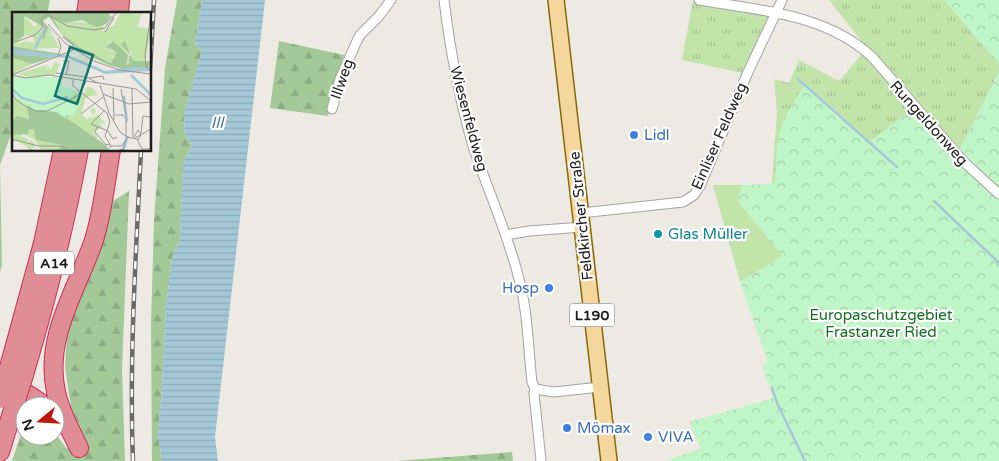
<svg xmlns="http://www.w3.org/2000/svg" width="999" height="461" font-family="'Varela Round',sans-serif">
	<style>
		.grass { fill: url(#grass-tufts) }
		.forest { fill: url(#forest-firs) }
		.park { fill: url(#park-crowns) }
		.garden { fill: #c2e4aa }
		.water { fill: url(#water-rules) }
		.lines { fill: none; stroke-linecap: round; stroke-linejoin: round }
		.stream { stroke: #a4c8d8; stroke-width: 2.5 }
		.minor-casing { stroke: #a3a3a3; stroke-width: 11 }
		.primary-casing { stroke: #8a6909; stroke-width: 18 }
		.motorway-casing { stroke: #cb2e58; stroke-width: 20 }
		.minor { stroke: #fff; stroke-width: 9 }
		.primary { stroke: #f5d69e; stroke-width: 15 }
		.motorway { stroke: #e08d96; stroke-width: 18 }
		.rail-casing { stroke: #6a6a6a; stroke-width: 4.5 }
		.rail { stroke: #fff; stroke-width: 2.5; stroke-dasharray: 8; stroke-linecap: butt }
		.motorway-bridge-casing { stroke: #cb2e58; stroke-width: 20; stroke-linecap: butt }
		.motorway-bridge { stroke: #e08d96; stroke-width: 18 }
		.shop-dot { fill: #3f7fe0; stroke: #fff; stroke-width: 2 }
		.culture-dot { fill: #0f9aa8; stroke: #fff; stroke-width: 2 }
		.labels { text-anchor: middle; dominant-baseline: central; stroke-width: 4.5; stroke-linejoin: round; paint-order: stroke }
		.shield { fill: #fff; stroke: #606060; stroke-width: 1 }
		.shield-label { font-size: 14px; font-weight: bold; fill: #1c1c1c }
		.street-label { font-size: 15px; fill: #1c1c1c; stroke: #fff }
		.shop-label { font-size: 15px; fill: #366cbe; stroke: #fff; text-anchor: start }
		.culture-label { font-size: 15px; fill: #0d838f; stroke: #fff; text-anchor: start }
		.park-label { font-size: 15px; fill: #127121; stroke: #fff }
		.water-label { font-size: 16px; font-style: italic; fill: #4f73a4; stroke: #fff }
		.inset-river { fill: none; stroke: #a4c8d8; stroke-width: 2.5 }
		.inset-road { fill: none; stroke: #999893; stroke-width: 1 }
		.view { fill: #0f766e; fill-opacity: 0.15; stroke: #0f766e; stroke-width: 2.5 }
		.inset-edge { fill: none; stroke: #1c1c1c; stroke-width: 2.5 }
	</style>
	<defs>
		<pattern id="grass-tufts" width="24" height="20" patternUnits="userSpaceOnUse" patternTransform="scale(1.25)"><rect width="24" height="20" fill="#c2e4aa"/><path d="M3 7l-1-3M5 7V3M7 7l1-3M15 17l-1-3M17 17v-4M19 17l1-3" fill="none" stroke="#a6c392"/></pattern>
		<pattern id="forest-firs" width="22" height="20" patternUnits="userSpaceOnUse" patternTransform="scale(1.25)"><rect width="22" height="20" fill="#a3c999"/><path d="M5 1l3.5 6h-7zM16 11l3.5 6h-7z" fill="#8cac83"/></pattern>
		<pattern id="park-crowns" width="20" height="18" patternUnits="userSpaceOnUse" patternTransform="scale(1.25)"><rect width="20" height="18" fill="#c0f5c8"/><path d="M2 6a3 3 0 1 1 6 0M12 15a3 3 0 1 1 6 0" fill="none" stroke="#a4d1ab"/></pattern>
		<pattern id="water-rules" width="6" height="5" patternUnits="userSpaceOnUse" patternTransform="scale(1.25)"><rect width="6" height="5" fill="#a4c8d8"/><path d="M0 2.5h6" fill="none" stroke="#8dabb9"/></pattern>
	</defs>
	<rect width="100%" height="100%" fill="#eceae2"/>
	<path class="grass" d="M693 0H718L782 9 752 75 682 60Z
		M829 0H999V461H666L701 449 690 422 774 399 762 366 769 362 772 184 777 111 774 79 789 83 799 60 839 81 867 48Z"/>
	<path class="forest" d="M0 0H50L47 14H14V126L0 165 2 265 0 272Z
		M177 0H202L195 44 202 51 185 110 184 133 192 146 183 164 180 240 172 258 166 307 162 388 158 435 162 461H152L151 324 154 220 165 68Z
		M279 41 344 55 328 116 270 108Z
		M129 191 122 370 125 461H12L25 423V436H55V433L67 449 82 436 73 421 65 367 67 334 80 295 101 248 113 201Z
		M512 452 513 461H397Z"/>
	<path class="park" d="M944 0H999V64Z
		M999 71V461H666L701 449 690 422 774 398 762 366 768 362 740 282 782 256 738 201 742 185 772 184 775 181 777 145 783 121 805 83 870 141 912 110 952 153H958Z"/>
	<path class="garden" d="M713 185H742L738 201 782 256 740 282Z"/>
	<path class="water" d="M202 0H265L215 437 218 461H162L158 435 162 388 166 307 172 258 180 240 183 164 192 146 184 133 185 110 202 51 195 44Z"/>
	<g class="lines">
		<path class="stream" d="M798 79 897 167
			M934 201 999 263
			M772 388 777 403 805 461"/>
		<defs>
			<path id="minor" d="M444 0C450 49 459 98 473 146 488 191 508 234 519 279 528 312 528 348 532 382L535 389 534 393 541 461
				M699 0C758 10 828 14 873 58L964 162 999 194
				M332 109 340 79 356 43 360 35 379 16 391 0
				M581 213 683 202 694 195 700 186 748 72 782 0
				M506 235 529 231 583 227
				M535 389 554 392 600 387"/>
			<path id="primary" d="M556 0 609 461"/>
			<path id="motorway" d="M86 14 88 0
				M102 14 104 0
				M119 14 120 0
				M8 371 43 243 63 150
				M24 375C46 301 65 226 79 150
				M5 388C21 388 33 397 44 406
				M79 448C71 431 60 412 56 392 44 337 77 290 94 240 103 211 106 179 111 150
				M0 452 11 416"/>
		</defs>
		<use href="#minor" class="minor-casing"/>
		<use href="#primary" class="primary-casing"/>
		<use href="#motorway" class="motorway-casing"/>
		<use href="#minor" class="minor"/>
		<use href="#primary" class="primary"/>
		<use href="#motorway" class="motorway"/>
		<defs>
			<path id="rail" d="M150 69 154 0
				M133 461C129 357 136 254 141 150"/>
		</defs>
		<use href="#rail" class="rail-casing"/>
		<use href="#rail" class="rail"/>
		<defs>
			<path id="motorway-bridge" d="M0 399 8 371
				M11 416 24 375"/>
		</defs>
		<use href="#motorway-bridge" class="motorway-bridge-casing"/>
		<use href="#motorway-bridge" class="motorway-bridge"/>
	</g>
	<g class="shop-dot">
		<circle cx="634" cy="135" r="5"/>
		<circle cx="549" cy="288" r="5"/>
		<circle cx="567" cy="428" r="5"/>
		<circle cx="648" cy="437" r="5"/>
	</g>
	<circle class="culture-dot" cx="658" cy="234" r="5"/>
	<g class="labels">
		<g class="shield">
			<rect x="34" y="251.5" width="40" height="23" rx="4"/>
			<rect x="569.5" y="303.5" width="45" height="23" rx="4"/>
		</g>
		<g class="shield-label">
			<text x="54" y="263">A14</text>
			<text x="592" y="315">L190</text>
		</g>
		<g class="street-label">
			<text transform="translate(342 79) rotate(-71)">Illweg</text>
			<text transform="translate(469 119) rotate(75)">Wiesenfeldweg</text>
			<text transform="translate(929 123) rotate(48)">Rungeldonweg</text>
			<text transform="translate(719 136) rotate(-66)">Einliser Feldweg</text>
			<text transform="translate(581 216) rotate(-96)">Feldkircher Straße</text>
		</g>
		<g class="shop-label">
			<text x="644" y="135">Lidl</text>
			<text x="539" y="288" text-anchor="end">Hosp</text>
			<text x="577" y="428">Mömax</text>
			<text x="658" y="437">VIVA</text>
		</g>
		<g class="culture-label">
			<text x="668" y="234">Glas Müller</text>
		</g>
		<g class="park-label">
			<text x="881" y="315">Europaschutzgebiet<tspan x="881" dy="17">Frastanzer Ried</tspan></text>
		</g>
		<g class="water-label">
			<text x="217" y="123">Ill</text>
		</g>
	</g>
	<g transform="translate(12 12)">
		<rect width="139" height="139" fill="#eceae2"/>
		<path d="M109 0 130 2 125 15 139 17 134 48 121 50 119 40 112 33 120 50 114 53 116 43 99 29 94 35 102 40 103 35 106 41 100 46 104 51 109 48 111 52 107 50 108 53 104 54 102 49 99 51 65 34 50 22 41 6 51 10 92 11 91 19 102 13ZM12 4 23 15 26 11 30 12V21L34 24 36 16 48 36 16 37 1 33 6 25 10 26 5 32 14 29 23 31 20 24H12ZM0 44 2 46 20 52 0 63ZM43 49 48 53 43 63 18 65 5 62 35 53 34 59 36 55 39 58ZM0 64 48 67 52 79H65V84L71 83 75 75 80 76 86 83 74 85 69 102 75 107 81 103 78 98 82 96 84 99 79 107 86 102 94 113 86 110 91 115 81 120 86 124 84 127 52 105 61 103 17 99 16 108 0 110V85L3 88 4 86ZM17 116 22 118 25 128 50 133 45 139H16V135L5 129 0 130V123L10 122 9 124 16 127 15 132 19 128 24 133 19 137 29 138 22 127 11 122H16Z" fill="#c2e4aa"/>
		<path d="M0 0H97L98 5 102 3 94 12 84 15 70 8 53 11 41 6 50 22 67 35 99 51 105 40 94 35 101 29 116 43 114 53 120 50H117L118 43 109 32 113 29 121 49H139V56L109 57 94 52 68 39 52 25 37 5 31 9 45 25 36 16 32 27 28 26 32 15 12 4V24L0 31ZM0 34 56 43 97 60 57 44 10 40 0 37ZM0 41 11 43 43 45 20 52 1 46ZM15 92 61 103 53 105 95 134 96 139H45L50 133 24 128 22 118 17 117 16 122 0 123V110L5 104 17 107Z" fill="#a3c999"/>
		<path d="M0 65H45L49 74 59 76 64 81 58 87 62 91 70 90 60 104 54 103 53 106 44 100 23 98 4 86 0 79Z" fill="#c0f5c8"/>
		<path d="M0 37 57 44 94 59 122 55 139 56V59L93 62 56 46 9 43 0 41Z" fill="#a4c8d8"/>
		<path class="inset-river" d="M23 37 33 16M119 63 139 83M0 77 10 86 31 92 56 85M112 84 115 110M111 139 116 124"/>
		<path class="inset-road" d="M139 3 133 42 134 54 139 60M36 12 54 32 82 49 107 58 139 62M93 20 102 6M0 31 23 23 31 15 29 7 35 2 55 14 82 18 93 16 105 0M46 43 49 35 46 26M51 49H57L54 63M44 61 74 65 86 71M0 63 14 66 37 63 124 77 139 89M0 63 61 38V33L51 25M77 66 91 64 92 68M61 68V74L95 101M88 73 97 101 108 120 115 125 125 127 130 137H139M101 76 102 108M109 77 114 104M120 77 121 125M0 81 4 88 13 94 24 99H35L65 84 74 70M91 82 117 92 139 90M93 98 79 112 96 119 101 127 105 125M95 101 98 110 93 124 99 134M69 102 91 85M103 103H111L114 107V124M85 115 83 120 94 133 98 132M129 121 131 104 139 105M122 125 126 118 129 122 126 128M123 126 139 117M0 127 26 134H50L57 139M95 139 99 134H110L115 125M104 139 111 137 113 129"/>
		<path class="view" d="M58 35 81 43 65 92 43 84Z"/>
		<rect width="139" height="139" class="inset-edge"/>
	</g>
	<g transform="translate(40 421) rotate(252)"><circle r="24" fill="#ffffff" stroke="#a4a4a4"/>
	<path d="M0-4L9 19L0 12L-9 19Z" fill="#bb190c"/>
	<text y="-8" font-size="14" font-weight="bold" text-anchor="middle" fill="#1c1c1c">N</text>
	</g>
</svg>
